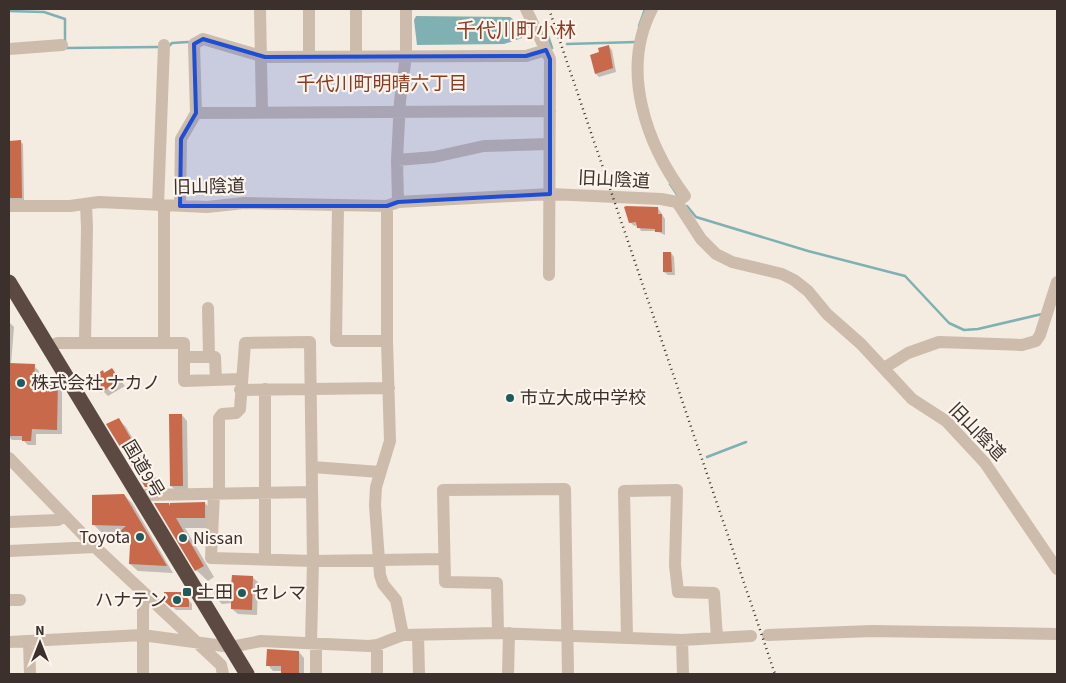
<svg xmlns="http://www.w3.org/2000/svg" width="1066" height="683" font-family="'Source Sans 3','Noto Sans JP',sans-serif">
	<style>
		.water { fill: #7fb0b2 }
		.shadow { fill: #0003 }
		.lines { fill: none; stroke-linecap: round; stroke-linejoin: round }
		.stream { stroke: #7fb0b2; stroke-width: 2.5 }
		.building { fill: #c8694b }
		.minor { stroke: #cdbbac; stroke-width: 12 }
		.highway { stroke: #5c4a42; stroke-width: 15 }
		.rail { stroke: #3b302b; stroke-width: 2.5; stroke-dasharray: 1 4; stroke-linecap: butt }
		.marked { fill: #1d4ed8; fill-opacity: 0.2; stroke: #1d4ed8; stroke-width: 4; stroke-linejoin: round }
		.poi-dot { fill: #1f5a5e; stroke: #fbf5ee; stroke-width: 2 }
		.labels { text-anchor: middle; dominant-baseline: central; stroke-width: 4.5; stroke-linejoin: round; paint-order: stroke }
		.street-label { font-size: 18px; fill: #3b302b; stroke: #fbf5ee }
		.poi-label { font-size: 18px; fill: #3b302b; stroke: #fbf5ee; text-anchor: start }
		.neighbourhood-label { font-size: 19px; fill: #8c3b22; stroke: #fbf5ee }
		.quarter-label { font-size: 20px; fill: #8c3b22; stroke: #fbf5ee }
	</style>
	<rect width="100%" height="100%" fill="#f4ebe1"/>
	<path class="water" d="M416 16 510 17 518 23 522 38 504 44 417 45 414 20Z"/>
	<path class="shadow" d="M608 46 612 50 616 72 599 77 596 74 601 52Z
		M9 142H21L23 144 24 200 9 201Z
		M658 208 665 219V235L656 231H641L638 225 634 226 630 222Z
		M671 253 674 257 675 275H668L664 272Z
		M9 322 14 327 11 364 34 366 39 371V382H57L62 387V434H36V445H28L23 440H12L9 437Z
		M112 369 125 386 108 396 103 391 101 393 90 379Z
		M182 415 187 421 188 491H177L171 486Z
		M118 419 126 427 165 494H153L146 486Z
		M124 495 132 503 173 573 138 571 130 564 131 545 119 532H101L93 524Z
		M205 503 216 515V528H185L214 577 208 581 196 570 168 504 172 507Z
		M252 577 258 582 257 615 238 614 232 609V603L222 604 217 599 233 587Z
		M186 597 192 604V610H176L166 600Z
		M299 652 304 658V674H282V671H273L268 665Z"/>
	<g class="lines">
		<path class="stream" d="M9 11 44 12 65 19V42
			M639 26 645 9
			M547 33 552 48
			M567 44 636 42
			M169 46 172 43 188 42
			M65 48 159 47
			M670 184 678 196
			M687 206 696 217 808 251 905 276 949 323 964 330 978 329 1042 314
			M707 457 746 442"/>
	</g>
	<path class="building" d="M609 45 613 68 595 74 590 55 599 52 598 48Z
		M21 140 22 198H9V141Z
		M626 206 658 207V214H662V232H655V229L637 228 636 222 629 223 624 207Z
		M663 252H671L672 272H663Z
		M9 363 35 364 34 381H58L57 430 32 429 31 441H22V436H9Z
		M112 368 120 380 102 392 98 386 94 388 89 379 103 370 104 373Z
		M169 414H182L183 486H170Z
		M119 418 159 487H145L106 424Z
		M124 494 167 566 129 564 130 545 118 533 126 526 92 525V495Z
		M205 502V518H176L204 566 195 571 154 503H169L170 506V503Z
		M232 575 253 576 252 610 231 609V598L215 600 214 587 231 586Z
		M164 592H183L189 600V607H171L164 601Z
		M267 649 299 651V674H281V666H266Z"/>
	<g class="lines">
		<path class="minor" d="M260 9 262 112
			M309 9V57
			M526 9 550 59 549 275
			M652 9C620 70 646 144 685 196L677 202
			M9 49 62 45
			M356 57V9
			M196 113 550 111
			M397 160 434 157 484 146 549 144
			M398 202 397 160 400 101 406 56V9
			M158 205 164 45
			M9 206H70L99 202 207 207 244 203 387 206 398 202 550 194 661 199 677 202 701 239 716 254 732 262 782 274 794 280 808 291 827 314 861 344 912 399 946 421 985 463 1057 569
			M180 206 181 139 196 113 194 44 203 39 265 57 526 56 546 50
			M338 206 336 341H387
			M387 206V341L390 441 376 487 375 505 380 575 383 584 396 600 403 635
			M208 308 209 357
			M85 342 87 228 86 204
			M164 343H184V381L241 379
			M47 347 58 343H164V205
			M184 357H215L216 380
			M884 368 908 353 939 342 1022 345 1036 341 1040 335 1057 282
			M265 389V560
			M240 390 389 388
			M9 458 95 547 221 665 223 674
			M312 467 380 472
			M214 494 211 558 313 561 444 559
			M219 494V418L222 414 236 413 240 409 245 343 310 342 313 561 311 643
			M139 499 146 495 312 492
			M9 522 58 520 64 516
			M9 551 95 547
			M9 600H20
			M498 633 497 583 445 582 443 490 565 489 568 674
			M418 635 419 674
			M768 635 872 631 1057 634
			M627 637 624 491 677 490 675 565 678 592 714 593 717 638
			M682 640 683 674
			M29 641 30 674
			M9 642 142 635 231 647 261 641 369 646 377 645 403 635 498 633 682 640 751 636
			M316 644V674
			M377 645V674
			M143 674V592
			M508 674 509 633"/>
		<path class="highway" d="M9 282 247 674"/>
		<path class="rail" d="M549 9 775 674"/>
	</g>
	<path class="marked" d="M203 39 265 57 526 56 546 50 550 59V194L398 202 387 206H180L181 139 196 113 194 44Z"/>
	<g class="poi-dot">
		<circle cx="21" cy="383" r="5"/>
		<circle cx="510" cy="398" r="5"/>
		<circle cx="140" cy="537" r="5"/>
		<circle cx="183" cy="538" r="5"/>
		<rect x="182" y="587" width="10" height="10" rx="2.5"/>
		<circle cx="242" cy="593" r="5"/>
		<circle cx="177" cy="600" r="5"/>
	</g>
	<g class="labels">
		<g class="street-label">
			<text transform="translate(614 180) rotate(3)">旧山陰道</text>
			<text transform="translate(209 187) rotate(-1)">旧山陰道</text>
			<text transform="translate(977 432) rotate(46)">旧山陰道</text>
			<text transform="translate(143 469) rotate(59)">国道9号</text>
		</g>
		<g class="poi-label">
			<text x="31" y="383">株式会社 ナカノ</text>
			<text x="520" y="398">市立大成中学校</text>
			<text x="130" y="537" text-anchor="end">Toyota</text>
			<text x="193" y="538">Nissan</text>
			<text x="197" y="592">土田</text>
			<text x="252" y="593">セレマ</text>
			<text x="167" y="600" text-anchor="end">ハナテン</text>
		</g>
		<g class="neighbourhood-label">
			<text x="382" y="84">千代川町明晴六丁目</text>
		</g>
		<g class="quarter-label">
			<text x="516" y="31">千代川町小林</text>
		</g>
	</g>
	<rect width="1066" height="683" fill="none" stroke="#3b302b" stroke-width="20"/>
	<g transform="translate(40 643)" stroke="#fbf5ee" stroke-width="4" paint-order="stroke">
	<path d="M0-4L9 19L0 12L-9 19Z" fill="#3b302b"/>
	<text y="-8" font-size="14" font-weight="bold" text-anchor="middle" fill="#3b302b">N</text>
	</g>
</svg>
